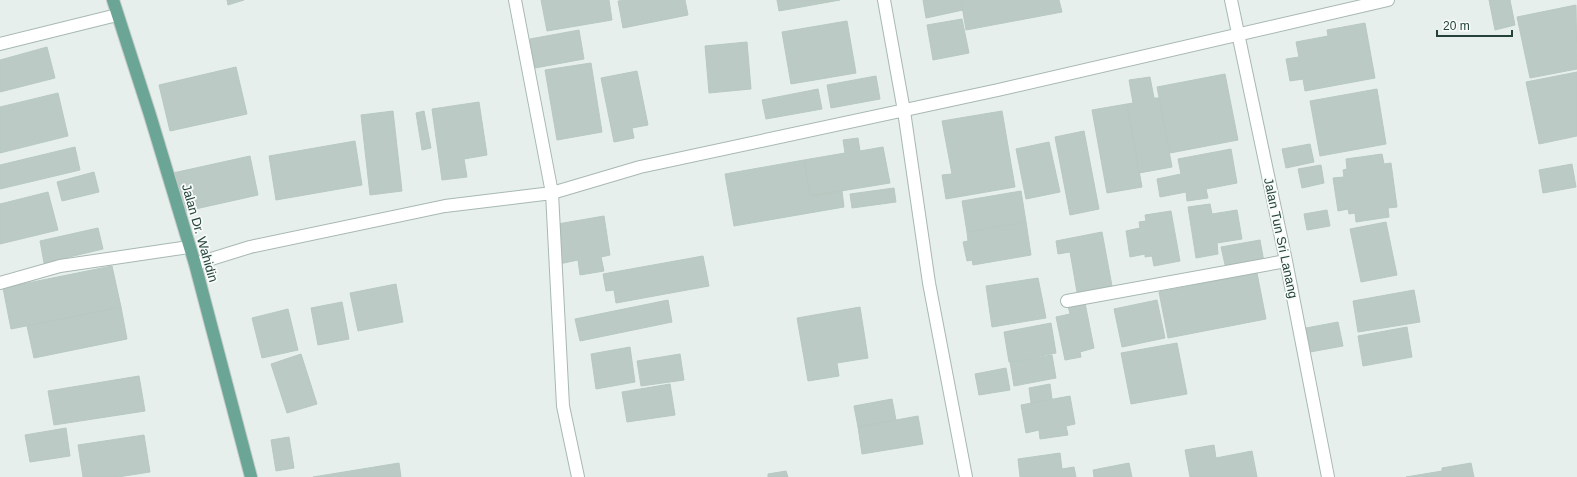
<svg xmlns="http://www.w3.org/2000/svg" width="1577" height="477" font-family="Arial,sans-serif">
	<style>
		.building { fill: #bbcac4; stroke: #b8c9c2 }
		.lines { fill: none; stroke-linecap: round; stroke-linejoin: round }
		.minor-casing { stroke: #a8b8b2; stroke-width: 14 }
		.primary-casing { stroke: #c2cac8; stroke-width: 14 }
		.minor { stroke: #fff; stroke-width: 12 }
		.primary { stroke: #6aa596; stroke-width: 12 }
		.labels { text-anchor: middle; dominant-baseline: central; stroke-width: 3.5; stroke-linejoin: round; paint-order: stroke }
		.street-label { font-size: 13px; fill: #24423a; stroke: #f7fbf9 }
	</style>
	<rect width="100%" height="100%" fill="#e6efeb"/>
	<path class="building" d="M227 0H244L228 5Z
		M541 0H609L612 20 547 31Z
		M626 0H685L688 15 623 28 618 1Z
		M777 0H840L779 11Z
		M923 0H961L963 10 926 18Z
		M961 0H1059L1062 12 966 30Z
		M1489 0H1510L1515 25 1495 30Z
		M1576 5 1577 69 1530 78 1517 17Z
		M962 19 969 53 933 60 927 25Z
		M847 21 856 73 791 84 782 32Z
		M1365 23 1375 78 1305 91 1303 79 1290 81 1286 59 1299 57 1296 42 1328 36 1327 30Z
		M579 30 584 59 535 68 530 39Z
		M747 42 751 89 709 93 705 46Z
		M47 47 55 78 0 92V60Z
		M591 63 602 132 557 140 545 70Z
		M236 67 247 114 170 131 159 85Z
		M637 71 648 125 632 128 634 138 614 142 601 78Z
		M1577 72V136L1539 144 1526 82Z
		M1225 74 1238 140 1170 153 1157 87Z
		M876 76 880 99 831 108 827 85Z
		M1150 77 1154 98H1159L1172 167 1139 173 1127 104 1133 103 1129 80Z
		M818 89 822 109 766 119 762 100Z
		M1377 89 1386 144 1320 156 1310 101Z
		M58 93 68 136 0 153V107Z
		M479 102 487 155 464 159 467 177 442 180 432 109Z
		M1127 104 1142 187 1107 193 1092 110Z
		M393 111 402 191 370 195 361 115Z
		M424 111 431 148 422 150 416 113Z
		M1002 111 1015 187 946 199 942 175 952 174 942 121Z
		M1084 131 1099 209 1070 215 1055 137Z
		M858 138 860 151 883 147 890 183 810 196 804 160 845 153 843 140Z
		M355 141 362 185 276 200 269 156Z
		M1049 142 1060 192 1026 199 1016 149Z
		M1310 144 1314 162 1286 168 1282 149Z
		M75 147 80 170 0 189V165Z
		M1231 149 1237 183 1206 189 1208 198 1187 201 1186 192 1160 197 1157 179 1181 174 1178 159Z
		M1382 154 1384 164 1391 163 1397 207 1388 208 1389 217 1356 222 1355 213 1349 214 1348 209 1338 211 1333 178 1344 177 1343 170 1347 169 1346 159Z
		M250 156 258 195 182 212 173 173Z
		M804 160 810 196 842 191 844 207 734 226 725 174Z
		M1572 164 1576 187 1543 193 1539 170Z
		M1321 165 1324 183 1302 188 1298 169Z
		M94 172 99 192 62 201 57 182Z
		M894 188 896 202 852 208 850 194Z
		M1021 191 1026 222 967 232 962 201Z
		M48 192 58 230 0 244V204Z
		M1210 204 1212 214 1237 210 1242 239 1217 243 1218 254 1196 258 1188 207Z
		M1327 210 1330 226 1307 230 1304 214Z
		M1171 211 1180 261 1154 266 1152 256 1145 257V254L1130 257 1126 231 1140 228 1139 222 1146 221 1145 215Z
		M604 216 610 255 601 257 604 271 580 275 578 260 559 264 552 225Z
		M1026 222 1031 255 973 265 972 260 967 261 963 242 968 241 967 232Z
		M1386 222 1397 275 1361 282 1350 229Z
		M98 228 103 249 44 263 40 241Z
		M1102 232 1112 286 1077 292 1070 252 1058 254 1056 241Z
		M1260 240 1264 262 1226 269 1221 247Z
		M703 256 709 286 616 303 614 290 606 291 603 274Z
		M112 266 121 307 11 329 3 288Z
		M1257 273 1266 319 1168 338 1159 292Z
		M1038 278 1046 318 992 327 986 286Z
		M396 284 403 322 358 331 350 293Z
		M1414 290 1420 322 1358 332 1353 301Z
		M668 300 672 322 580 341 575 319Z
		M1157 300 1165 338 1122 347 1114 309Z
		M342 302 349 339 318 345 311 308Z
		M1085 303 1094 348 1080 352 1081 357 1065 360 1056 317 1070 314 1068 306Z
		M121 307 127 339 34 358 27 326Z
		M860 307 868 358 837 363 839 376 808 381 797 318Z
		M288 309 298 350 262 358 252 318Z
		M1338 322 1343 346 1310 352 1306 328Z
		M1051 323 1056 353 1009 362 1004 332Z
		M1407 327 1412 357 1363 366 1358 336Z
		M1177 343 1187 394 1131 404 1121 353Z
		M630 347 635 382 596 389 591 354Z
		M301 354 317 404 287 413 271 364Z
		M680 354 684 380 641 386 637 361Z
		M1052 355 1056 378 1014 386 1010 362Z
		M1006 368 1010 390 979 395 975 374Z
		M139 376 145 411 54 425 48 391Z
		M670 384 675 415 627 422 622 392Z
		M1050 384 1052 399 1031 403 1029 388Z
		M1070 396 1075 424 1066 426 1068 435 1040 439 1039 430 1026 433 1021 405Z
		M892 399 896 420 858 427 854 406Z
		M918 416 923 444 862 454 858 427Z
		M66 428 70 456 30 462 25 435Z
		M144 435 150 472 118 477H83L78 445Z
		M289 437 294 468 276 471 271 440Z
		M1214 445 1216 458 1252 451 1257 477H1190L1185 450Z
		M1060 453 1062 469 1074 467 1076 477H1020L1018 459Z
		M399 463 401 477H313Z
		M1129 463 1132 477H1094L1093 470Z
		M1471 463 1474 477H1406L1442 471V468Z
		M786 471 788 477H768V474Z"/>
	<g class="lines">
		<defs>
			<path id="minor" d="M515 0 552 193 563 406 578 477
				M884 0 904 111 929 283 966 477
				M1231 0 1286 261 1328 477
				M0 44 117 15
				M195 264 250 247 445 206 552 193 640 167 998 90 1388 0
				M0 283 60 266 189 247
				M1067 301 1286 261"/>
			<path id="primary" d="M113 0 150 115 195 264 251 477"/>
		</defs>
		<use href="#minor" class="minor-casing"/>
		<use href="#primary" class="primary-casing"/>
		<use href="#minor" class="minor"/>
		<use href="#primary" class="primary"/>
	</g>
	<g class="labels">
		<g class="street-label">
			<text transform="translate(200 233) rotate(74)">Jalan Dr. Wahidin</text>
			<text transform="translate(1281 238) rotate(78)">Jalan Tun Sri Lanang</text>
		</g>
	</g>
	<path d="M1437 30v6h75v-6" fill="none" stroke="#24423a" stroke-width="2"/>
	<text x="1443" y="30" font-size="12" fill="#24423a" stroke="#f7fbf9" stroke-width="3" paint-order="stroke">20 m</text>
</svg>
